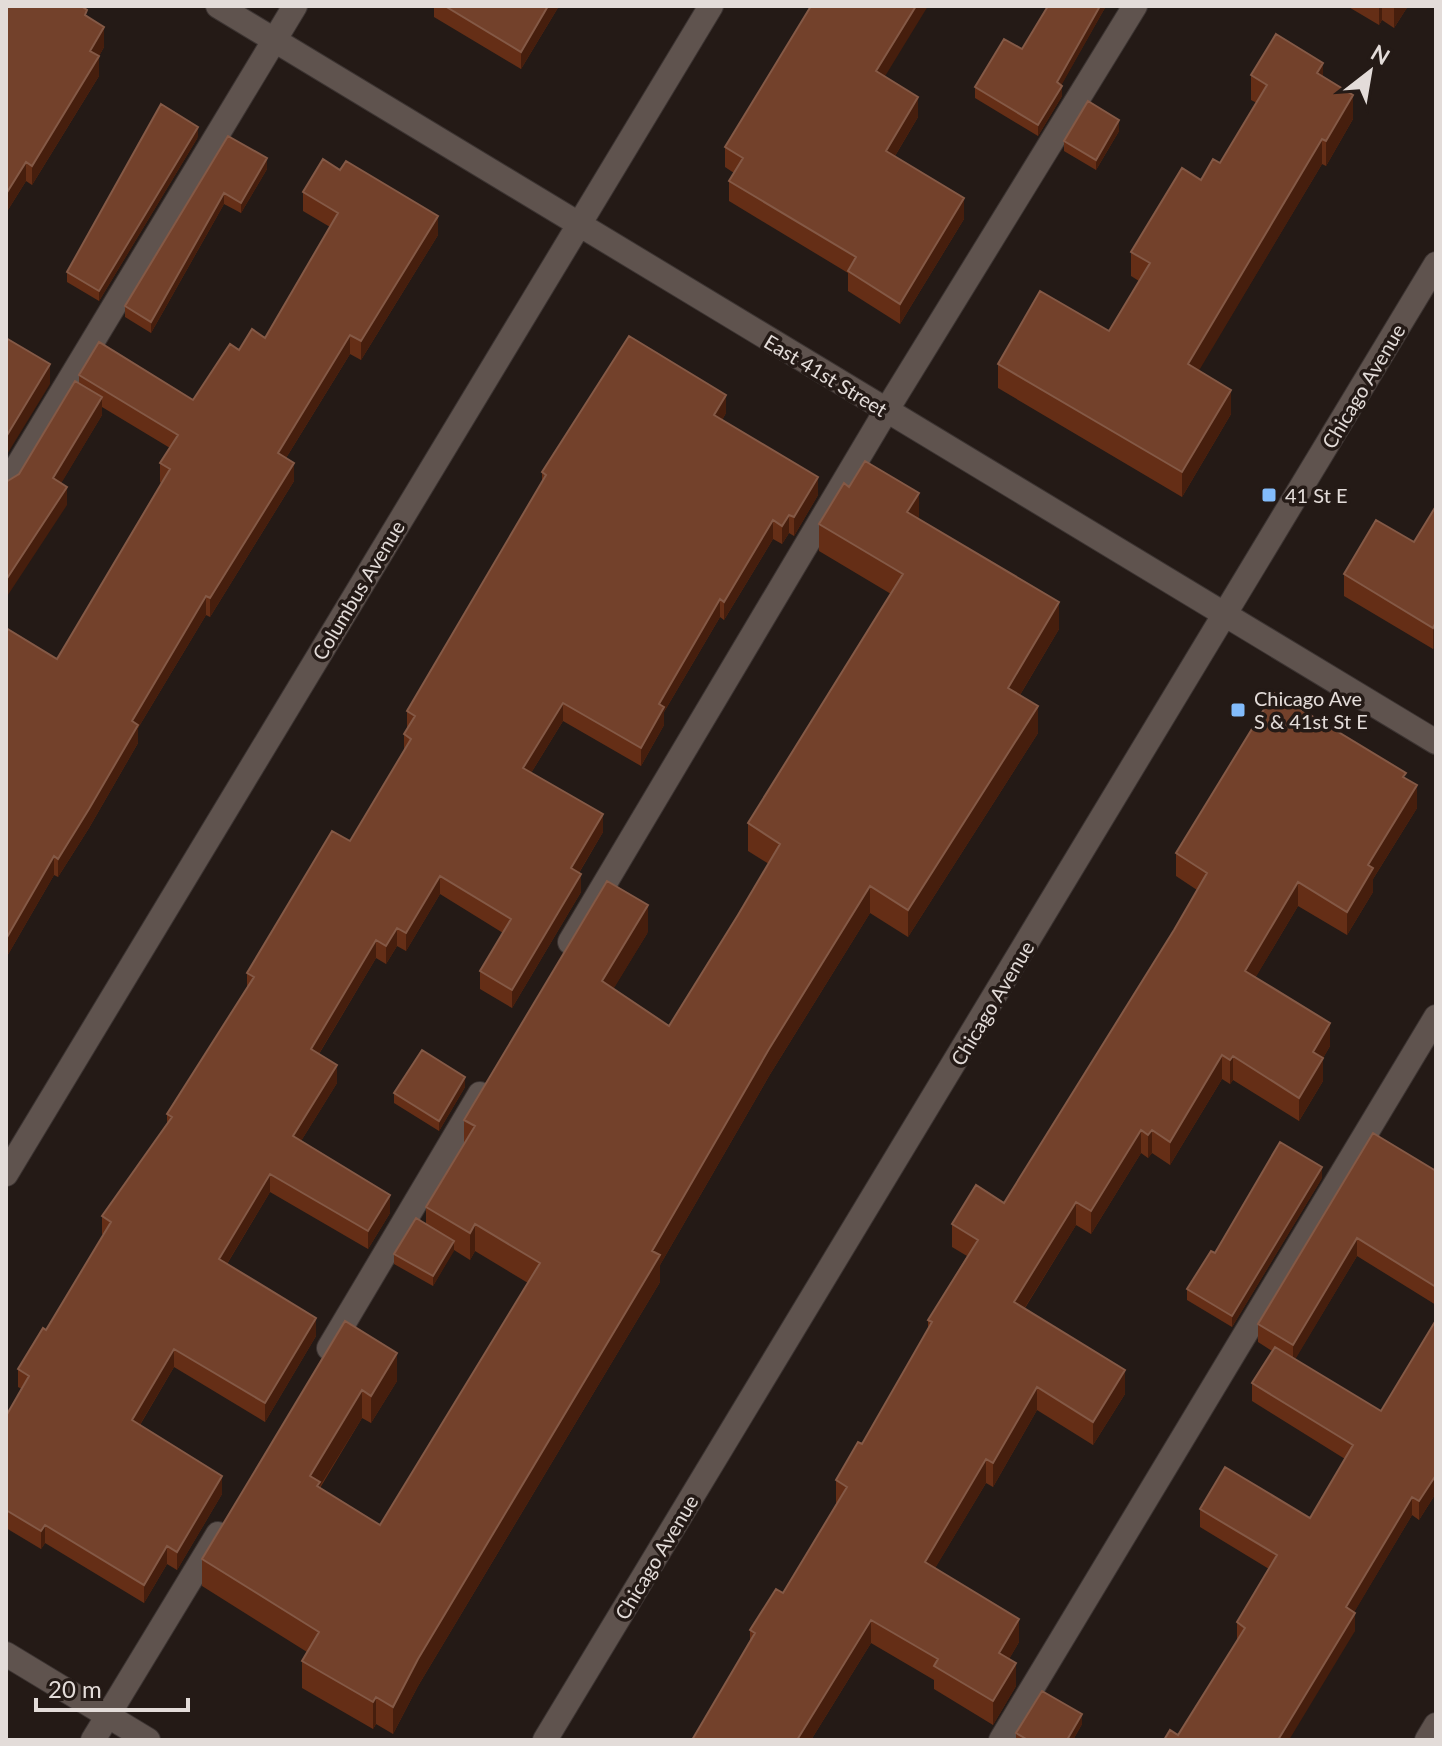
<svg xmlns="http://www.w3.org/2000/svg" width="1442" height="1746" font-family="Lato,sans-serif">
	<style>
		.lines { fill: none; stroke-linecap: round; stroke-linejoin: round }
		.minor-casing { stroke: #3c3432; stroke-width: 26 }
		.minor { stroke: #5f534e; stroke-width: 24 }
		.wall { fill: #652e16 }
		.shaded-wall { fill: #461e0d }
		.building { fill: #73412b; stroke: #845946; stroke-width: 2 }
		.poi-dot { fill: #83bcfb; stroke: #241a16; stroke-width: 3 }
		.labels { text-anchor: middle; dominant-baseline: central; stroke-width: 7; stroke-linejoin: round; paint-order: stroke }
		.street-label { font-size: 20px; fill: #e3dcd9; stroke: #241a16 }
		.poi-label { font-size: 20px; fill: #e3dcd9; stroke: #241a16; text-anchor: start }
	</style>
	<rect width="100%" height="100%" fill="#241a16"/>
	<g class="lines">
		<defs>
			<path id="minor" d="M218 6 1436 742
				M6 485 295 6
				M570 942 886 411 1135 6
				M6 1174 711 6
				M329 1348 480 1094
				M6 1654 148 1740
				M93 1740 218 1534
				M545 1740 1436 264
				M1001 1740 1436 1017
				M1427 1740 1436 1725"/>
		</defs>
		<use href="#minor" class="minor-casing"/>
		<use href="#minor" class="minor"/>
	</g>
	<path class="wall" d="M6 6 87 17 104 47 99 56V76L32 185 26 181 6 213Z
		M434 6H559L521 69 434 17Z
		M1048 6H1106L1061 85 1062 96 1038 136 975 98V87L1022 49Z
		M1347 6H1408L1394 28 1382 20 1379 25Z
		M1251 75 1323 76 1353 119 1326 166 1322 164 1198 371 1231 414 1182 497 998 388V364L1109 331 1139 281 1131 276V252L1201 180 1220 163 1257 103 1251 100Z
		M885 77 918 117 895 156 964 219 900 324 848 291V273L729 201V181L734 173 725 167V147Z
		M1119 131 1096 170 1064 151V141Z
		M228 136 267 169 241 213 224 204 151 333 125 317V306Z
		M198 137 99 301 67 282V272Z
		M303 192 438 235 361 360 350 354 286 458 294 481 210 617 206 615 138 728V743L89 828 58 877 54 875 6 958 57 659 161 483 160 482V463L170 448 102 407V415L61 483 67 505 19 474 79 383V375L193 400 239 350 265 338 330 227 303 211Z
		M726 413 722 420 818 495 794 536 789 533 782 544 773 539 724 620 720 617 664 712V725L641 766 563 721 531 773 603 832 579 873 581 892 512 1008 480 989V971L503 933 440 894 406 951 397 946 386 964 376 958 319 1054 337 1083 301 1141 390 1213 368 1249 270 1192 227 1264 316 1336 265 1422 174 1367 140 1425 222 1494 177 1570 167 1564 144 1603 45 1543 41 1549 6 1528V1416L22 1389 18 1387V1369L46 1330 104 1235 102 1234V1216L167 1124V1114L247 988V973L350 841 404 752V734L407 729V711L542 482V472Z
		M1436 506V643L1433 649 1344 596V574L1414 542Z
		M919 519 1059 629 1020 695 1038 733 908 937 870 913 769 1076 660 1265V1282L418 1686 393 1734 376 1724 373 1729 302 1688V1661L307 1652 202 1586V1559L345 1321 397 1381 371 1423 362 1418 320 1488 380 1525 528 1283 475 1251 470 1260 454 1250 433 1286 394 1264V1254L426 1224V1207L464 1144V1120L648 932 613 989 669 1026 738 915 769 864 748 851V823L891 594 819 551V524Z
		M1406 779 1417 808 1373 879V892L1347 935 1298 906 1255 978 1330 1046 1323 1058V1081L1299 1121 1233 1080 1230 1084 1222 1079 1170 1165 1152 1153 1148 1158 1141 1153 1091 1234 1076 1225 1025 1308 1125 1394 1093 1445 1037 1410 993 1487 986 1483 935 1568 1019 1642 1009 1659 1016 1686 993 1725 934 1689V1680L871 1643 811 1740H692L750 1641V1630L783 1593 837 1504 836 1503V1480L862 1444 928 1329V1320L967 1256 952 1247V1224L1004 1203 1174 930 1197 890 1176 876V853Z
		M465 1087 439 1131 394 1103V1093Z
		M1436 1171V1305L1357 1256 1295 1359 1381 1411 1436 1320V1493L1419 1520 1412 1515 1354 1612 1355 1631 1178 1735 1237 1641V1622L1269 1569 1200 1527V1509L1310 1518 1345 1459 1252 1401V1383L1272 1351 1258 1342V1324Z
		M1322 1178 1232 1327 1187 1300V1289L1215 1253Z
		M1082 1724 1073 1740H1016V1733Z"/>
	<path class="shaded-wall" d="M548 6H559L521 69V52Z
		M916 6H928L876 91V71Z
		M1100 6H1106L1057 93V82Z
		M1379 6H1382V20L1379 25Z
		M1396 6H1408L1394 28V8Z
		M104 27V47L99 56V76L32 185V166L90 51Z
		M1323 63V87L1317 73Z
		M1062 86V96L1038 136V125Z
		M1353 95V119L1326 166V141Z
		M918 97V117L886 171V151Z
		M1119 120V131L1096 170V160Z
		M198 127V137L99 301V291Z
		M1322 139V164L1188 389V364Z
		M267 158V169L241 213V203Z
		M26 162V181L6 213V194Z
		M224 193V204L151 333V322Z
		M964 198V219L900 324V304Z
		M438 216V235L361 360V341Z
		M350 335V354L278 471V453Z
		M50 364V384L6 456V437Z
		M1231 390V414L1182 497V472Z
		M726 395V413L714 433V415Z
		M102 397V415L53 497V478Z
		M294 463V481L210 617V598Z
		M818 477V495L794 536V517Z
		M67 487V505L6 598V580Z
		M919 493V520L907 512Z
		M789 515V533L782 544V526Z
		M773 520V539L724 620V602Z
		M206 596V615L138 728V743L89 828 58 877V859L132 721Z
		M720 599V617L664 712V725L641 766V748L659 704Z
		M1059 602V629L1008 715V688Z
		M1436 622V643L1433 649V628Z
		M563 703V721L523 786V768Z
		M1038 706V733L908 937V910Z
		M1417 785V808L1373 879V892L1347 935V912L1368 865Z
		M603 814V832L571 886V868Z
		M54 856V875L6 958V939Z
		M581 874V892L512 1008V990Z
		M440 876V894L406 951V933Z
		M1298 882V906L1245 995V971Z
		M870 886V913L769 1076 660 1265V1282L418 1686 393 1734V1707L418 1659 769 1049Z
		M648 905V932L602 1008V981Z
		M397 928V946L386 964V946Z
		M376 940V958L311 1067V1049Z
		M1330 1023V1046L1322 1060 1323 1058V1081L1299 1121V1098L1313 1052Z
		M1222 1055V1079L1170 1165V1142Z
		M1233 1056V1080L1230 1084V1060Z
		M337 1065V1083L293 1154V1136Z
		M465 1077V1087L439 1131V1121Z
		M1141 1130V1153L1091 1234V1211Z
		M1152 1130V1153L1148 1158V1135Z
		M1322 1167V1178L1232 1327V1316Z
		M270 1174V1192L219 1277V1259Z
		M390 1195V1213L368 1249V1231Z
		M1076 1202V1225L1014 1325V1302Z
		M475 1224V1251L470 1260V1233Z
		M1357 1238V1256L1293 1363V1345Z
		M454 1241V1251L433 1286V1276Z
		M316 1318V1336L265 1422V1403Z
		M174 1349V1367L132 1438V1420Z
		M397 1353V1381L371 1423V1396Z
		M1125 1370V1394L1093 1445V1422Z
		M1037 1387V1410L993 1487V1463Z
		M362 1390V1418L320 1486V1509L310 1476Z
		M986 1459V1483L925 1585V1562Z
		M1436 1475V1493L1419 1520V1501Z
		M222 1476V1494L177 1570V1552Z
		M1412 1497V1515L1346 1626V1607Z
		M45 1525V1543L41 1549V1531Z
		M167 1546V1564L144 1603V1585Z
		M1355 1613V1631L1289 1740H1278Z
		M1019 1619V1642L999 1676V1653Z
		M871 1620V1643L811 1740H797Z
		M1016 1663V1686L993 1725V1701Z
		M376 1697V1724L373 1729V1702Z
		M1082 1714V1724L1073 1740H1067Z"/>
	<path class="building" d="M6 6H81L87 10 85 15 104 27 90 51 99 56 32 166 26 162 6 194Z
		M445 6H548L521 52Z
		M811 6H916L876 71 918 97 886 151 964 198 900 304 848 271 856 257 729 181 743 158 725 147Z
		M1048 6H1100L1057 82 1062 86 1038 125 975 87 1004 39 1022 49Z
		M1276 34 1323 63 1317 73 1353 95 1326 141 1322 139 1188 364 1231 390 1182 472 998 364 1040 291 1109 331 1150 263 1131 252 1182 168 1201 180 1213 159 1220 163 1267 85 1251 75Z
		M1088 101 1119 120 1096 160 1064 141Z
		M161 104 198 127 99 291 67 272Z
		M228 136 267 158 241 203 224 193 151 322 125 306Z
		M323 159 340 170 346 161 438 216 361 341 350 335 278 453 294 463 210 598 206 596 132 721 138 725 89 809 58 859 54 856 6 939V628L57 659 170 469 160 463 178 435 79 375 99 342 193 400 230 344 239 350 252 329 265 338 338 213 303 192Z
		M629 336 726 395 714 415 818 477 794 517 789 515 782 526 773 520 724 602 720 599 659 704 664 707 641 748 563 703 523 768 603 814 571 868 581 874 512 990 480 971 511 919 440 876 406 933 397 928 386 946 376 940 311 1049 337 1065 293 1136 390 1195 368 1231 270 1174 219 1259 316 1318 265 1403 174 1349 132 1420 222 1476 177 1552 167 1546 144 1585 45 1525 41 1531 6 1510V1416L29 1376 18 1369 43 1328 46 1330 111 1222 102 1216 172 1117 167 1114 254 977 247 973 332 831 350 841 411 739 404 734 415 716 407 711 546 475 542 472Z
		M6 338 50 364 6 437Z
		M75 381 102 397 53 478 67 487 6 580V482L19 474Z
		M865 461 919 493 907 512 1059 602 1008 688 1038 706 908 910 870 886 769 1049 652 1251 660 1255 418 1659 393 1707 376 1697 373 1702 302 1661 319 1632 202 1559 345 1321 397 1353 371 1396 362 1390 310 1476 320 1482 317 1486 380 1525 540 1263 475 1224 470 1233 426 1207 475 1126 464 1120 607 881 648 905 602 981 669 1026 738 915 780 844 748 823 903 574 819 524 844 483 849 487Z
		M1436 506V622L1433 628 1344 574 1376 520 1414 542Z
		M1274 693 1406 773 1403 777 1417 785 1368 865 1373 868 1347 912 1298 882 1245 971 1330 1023 1313 1052 1323 1058 1299 1098 1233 1056 1230 1060 1222 1055 1170 1142 1152 1130 1148 1135 1141 1130 1091 1211 1076 1202 1014 1302 1125 1370 1093 1422 1037 1387 993 1463 986 1459 925 1562 1019 1619 999 1653 1016 1663 993 1701 934 1666 938 1659 871 1620 797 1740H692L755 1633 750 1630 776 1589 783 1593 847 1487 836 1480 858 1442 862 1444 932 1322 928 1320 978 1240 952 1224 976 1185 1004 1203 1174 930 1207 873 1176 853Z
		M422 1050 465 1077 439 1121 394 1093Z
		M1373 1133 1436 1171V1287L1357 1238 1293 1345 1258 1324Z
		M1280 1142 1322 1167 1232 1316 1187 1289 1211 1251 1215 1253Z
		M416 1218 454 1241 433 1276 394 1254Z
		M1436 1320V1475L1419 1501 1412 1497 1346 1607 1355 1613 1278 1740H1164L1170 1730 1178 1735 1245 1628 1237 1622 1277 1555 1200 1509 1225 1467 1310 1518 1353 1445 1252 1383 1275 1347 1381 1411Z
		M1042 1691 1082 1714 1067 1740H1028L1016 1733Z"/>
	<g class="poi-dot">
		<rect x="1261" y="487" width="16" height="16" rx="4"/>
		<rect x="1230" y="702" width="16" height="16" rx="4"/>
	</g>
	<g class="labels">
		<g class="street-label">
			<text transform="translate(826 375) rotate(31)">East 41st Street</text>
			<text transform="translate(1363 386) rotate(-59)">Chicago Avenue</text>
			<text transform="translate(358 590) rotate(-59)">Columbus Avenue</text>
			<text transform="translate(992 1003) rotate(-59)">Chicago Avenue</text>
			<text transform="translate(656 1557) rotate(-59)">Chicago Avenue</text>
		</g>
		<g class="poi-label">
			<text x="1285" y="495">41 St E</text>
			<text x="1254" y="698">Chicago Ave<tspan x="1254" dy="23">S &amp; 41st St E</tspan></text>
		</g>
	</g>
	<rect width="1442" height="1746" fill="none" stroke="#e3dcd9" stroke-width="16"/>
	<g transform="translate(1370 72) rotate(31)" stroke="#241a16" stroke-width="6" paint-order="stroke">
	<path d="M0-6L14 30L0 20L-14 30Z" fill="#e3dcd9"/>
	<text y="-12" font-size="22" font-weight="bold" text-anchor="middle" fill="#e3dcd9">N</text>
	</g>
	<path d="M36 1698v12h152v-12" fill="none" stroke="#e3dcd9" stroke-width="4"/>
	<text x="48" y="1698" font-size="24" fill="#e3dcd9" stroke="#241a16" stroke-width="6" paint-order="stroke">20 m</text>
</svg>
